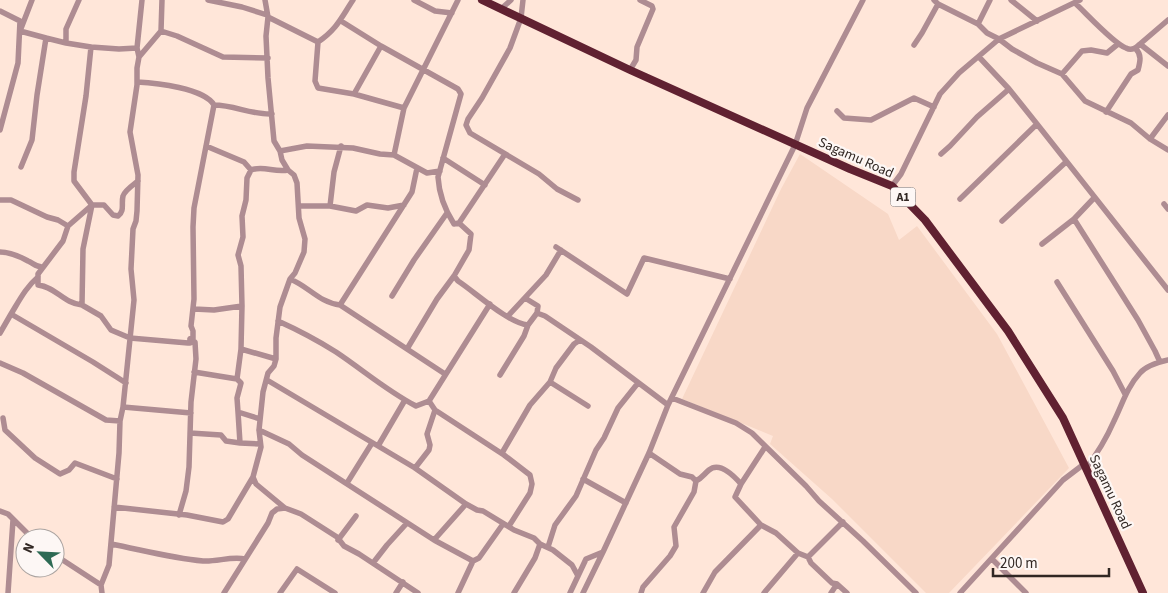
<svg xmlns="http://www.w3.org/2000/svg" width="1168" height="593" font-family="'Source Sans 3',sans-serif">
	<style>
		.built { fill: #f8d8c7 }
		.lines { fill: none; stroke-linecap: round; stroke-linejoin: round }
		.minor { stroke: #ae8c92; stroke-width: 5.5 }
		.highway { stroke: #602131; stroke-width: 8 }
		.labels { text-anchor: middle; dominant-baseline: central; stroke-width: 4.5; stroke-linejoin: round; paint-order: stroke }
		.shield { fill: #fdf7f5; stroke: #6e6562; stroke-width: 1 }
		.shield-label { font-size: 12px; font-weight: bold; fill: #312723 }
		.street-label { font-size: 14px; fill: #312723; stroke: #fdf7f5 }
	</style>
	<rect width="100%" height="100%" fill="#ffe6d9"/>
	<path class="built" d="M800 154 888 214 899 240 917 226 997 334 1069 468 949 593H926L832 499 770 444 773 436 682 399 781 189Z"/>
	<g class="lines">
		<path class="minor" d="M32 0 20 31 46 38
			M208 0 242 7 267 15
			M414 0 435 11 452 13
			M523 0 521 18 510 48 482 98 468 119 466 125 470 133 539 174 557 189 578 200
			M934 0 938 4 978 24 987 33 999 39 1012 49 1037 63 1062 74 1085 101 1131 123 1150 139 1168 150
			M1011 0 1037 21
			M1075 3C1086 13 1114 44 1126 48 1132 51 1136 48 1140 44L1168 66
			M501 9 511 0
			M0 11 20 21 18 63 0 130
			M268 17 318 42C337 29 341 18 353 0
			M341 21 381 46 458 89 461 94 438 177C439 194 445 210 454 224L459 223 471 234 469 250 454 276 437 299 407 349
			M978 24 990 0
			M161 31 162 0
			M318 42 315 81 318 88 354 94 404 108
			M66 43V29L79 0
			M1140 44 1168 20
			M914 45 922 33 938 4
			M137 48 119 49 91 47 86 96 74 172V181L92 205 83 249 82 305C63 303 56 287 38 285V274L63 241 68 226 92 205H104L113 215 118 216C125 211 121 204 123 196 125 190 133 185 138 181
			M139 57 161 31 177 36 223 57 268 58
			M979 57 1009 89 1037 124 1168 290
			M630 70 636 60 637 47 653 9 652 6 640 0
			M1062 74 1082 51 1091 50 1107 53 1118 44
			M137 82C156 83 204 88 214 105 234 105 252 115 272 114
			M354 94 381 46
			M837 111 844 118 871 120 914 98 934 107
			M1106 112 1131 74 1138 70C1140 62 1142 55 1136 49
			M1150 139 1168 115
			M206 146 244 162 251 170
			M280 151 307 146 353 148 380 154 394 155 427 173 440 171
			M941 154 950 146 977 117 1009 89
			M394 155 404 108 458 0
			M443 158 485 185
			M21 167 32 140 37 95 46 38 66 43 91 47
			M892 186 901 174 940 94 959 73 999 39 1080 0
			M960 199 1037 124
			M0 200H11L47 217 58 220 68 226
			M1164 204 1168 209
			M299 206H330L356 211 367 205 388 208 404 205
			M330 206 334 172 341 146
			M1074 219 1138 320 1155 351 1160 362
			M1002 221 1066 162
			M459 223 505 154
			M1042 244 1074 219 1094 198
			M556 247 627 294 644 258 730 279
			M0 252C9 252 19 256 28 261 33 263 36 267 42 267
			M454 276 458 281C475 292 508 323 528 325
			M38 277C26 287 19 301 11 314L93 362 126 383
			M290 279C308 286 320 303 340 305L445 374
			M1057 282 1113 371 1125 394
			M392 296 414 260 447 213
			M525 298 538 306 537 313
			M82 305 101 316 111 330 130 338 188 343H190V339H193V331L191 326 194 299 193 227 194 208 214 105
			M340 305 412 192 417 168
			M194 309 214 310 242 306
			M508 316 546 275 561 250
			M278 321C298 330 317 340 336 352 363 370 387 391 416 406L429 401 490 304
			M0 333 11 314
			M241 349 276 359
			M0 363 23 373 106 420 120 421
			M194 372 237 379
			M500 375 524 336 528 325 537 313 545 316 591 347 668 405
			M267 380 415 468 466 504 477 510 483 511 514 530 534 538 540 544 553 550 572 565 578 576
			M550 382 588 406
			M672 398 736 423 752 433 806 486 819 501 863 541 916 593
			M429 401 435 410 504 455 530 475 532 484 530 493 509 526
			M123 407 191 413
			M238 412 240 443 260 444
			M3 418 5 430 35 458 60 474 69 470 75 463 117 479
			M260 419 238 412 237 398 241 383 237 379 241 349 242 306 241 266 238 255 243 237 242 216 246 200 247 178 251 170C263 165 275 173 288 170
			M259 430 289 444 302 455 434 540 473 561 479 558 503 524
			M190 433 221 435 226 441 240 443
			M378 446 405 400
			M765 447 741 484 735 497 761 525 776 533 798 553 808 557 843 522
			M502 453 530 405 550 382 556 368 574 344 580 340
			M415 468 429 450 430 445 427 434 435 410
			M1086 468C1097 454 1107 437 1114 421 1122 405 1127 387 1140 373 1146 366 1159 362 1168 360
			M253 477 261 447 259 430 263 392 268 373 274 366 276 359V338L280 307 290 279 295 273 304 252 305 239 299 218 297 183 294 175 288 170 282 160 280 151 274 141 268 78 266 36 268 17 265 0
			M583 479 626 503
			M696 481C702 478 704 474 709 470 720 461 734 476 741 484
			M347 483 372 443
			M114 507 187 515 223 522 228 519 253 477 256 484 285 508
			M0 511 8 514 32 538
			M179 515 186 491 189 467 191 402 196 359 195 342 190 339
			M338 540 356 516
			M434 540 466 504
			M111 544C142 550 171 558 203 561 217 562 231 556 245 559
			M548 547 555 525 576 496 596 450 604 438 618 408 638 383
			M55 555 101 585
			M808 557 811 563 832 583 837 584 847 593
			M992 559 1026 593
			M373 563 387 545 407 523
			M8 593 13 520
			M102 593 101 585 109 565 119 453 120 421 123 407 134 300 131 269 133 229 136 221 137 211 138 175 130 132 137 85V68L139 57 137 48 142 0
			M224 593 268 523 272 513 277 509 285 508 301 514 337 537 344 546 359 554 418 593
			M280 593 297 569 335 593
			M396 593 403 582
			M458 593 473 561
			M514 593 535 558 540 544
			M570 593 586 559 603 552 649 453 668 405 795 145 807 108 863 0
			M583 593 603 552
			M641 593 643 587 670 556 676 546 674 527 694 492 696 481 692 477 680 474 649 453
			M703 593 715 572 761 525
			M764 593 798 553
			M831 593 837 584
			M960 593 1063 480 1084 464"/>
		<path class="highway" d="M482 0 630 70 850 169 892 186 925 220 1008 331 1063 418 1143 593"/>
	</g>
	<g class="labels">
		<rect class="shield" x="890.5" y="187.5" width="25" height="19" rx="4"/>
		<g class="shield-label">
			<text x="903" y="197">A1</text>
		</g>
		<g class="street-label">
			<text transform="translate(856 158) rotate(24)">Sagamu Road</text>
			<text transform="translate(1110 492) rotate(65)">Sagamu Road</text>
		</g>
	</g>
	<g transform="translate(40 553) rotate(294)"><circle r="24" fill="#fdf7f5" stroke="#aba4a1"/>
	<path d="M0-4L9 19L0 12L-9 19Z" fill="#2d6a54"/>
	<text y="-8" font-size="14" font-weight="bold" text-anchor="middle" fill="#312723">N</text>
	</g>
	<path d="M993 568v8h116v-8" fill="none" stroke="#312723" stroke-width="2.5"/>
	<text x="1000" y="568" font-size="15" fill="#312723" stroke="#fdf7f5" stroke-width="4" paint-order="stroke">200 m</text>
</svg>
